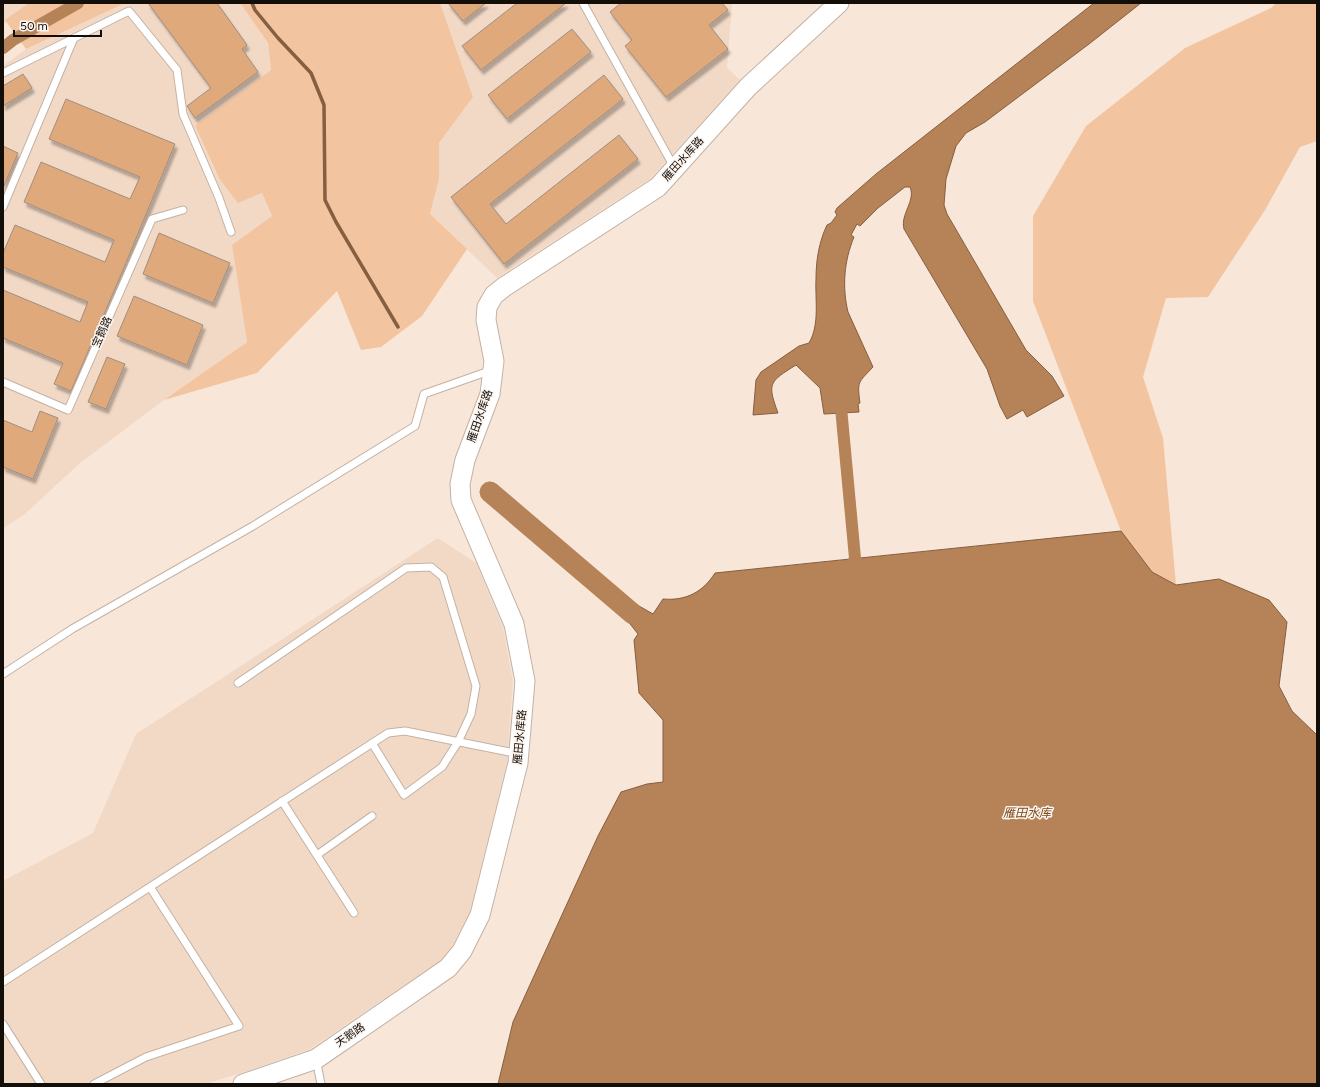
<svg xmlns="http://www.w3.org/2000/svg" width="1320" height="1087" font-family="Figtree,'Noto Sans SC',sans-serif">
	<style>
		.built { fill: #f2d9c6 }
		.green { fill: #f2c4a0 }
		.water { fill: #b68257; stroke: #855f40 }
		.lines { fill: none; stroke-linecap: round; stroke-linejoin: round }
		.stream { stroke: #855f40; stroke-width: 3.5 }
		.canal { stroke: #b68257; stroke-width: 12 }
		.river { stroke: #b68257; stroke-width: 21 }
		.building { fill: #dfa97c; stroke: #9e8e81; filter: url(#shadow) }
		.lane-casing { stroke: #c3b2a4; stroke-width: 9 }
		.secondary-casing { stroke: #c3b2a4; stroke-width: 21 }
		.lane { stroke: #fff; stroke-width: 7 }
		.secondary { stroke: #fff; stroke-width: 19 }
		.labels { text-anchor: middle; dominant-baseline: central; stroke-width: 3; stroke-linejoin: round; paint-order: stroke }
		.street-label { font-size: 11px; fill: #140e09; stroke: #fdf5f0 }
		.water-label { font-size: 12px; font-style: italic; fill: #7b4816; stroke: #fdf5f0 }
	</style>
	<defs>
		<filter id="shadow"><feDropShadow dx="2.5" dy="4.5" stdDeviation="1" flood-color="#0004"/></filter>
	</defs>
	<rect width="100%" height="100%" fill="#f8e6d8"/>
	<path class="built" d="M3 3H32L3 25Z
		M123 3H240L268 43 271 70 195 127 220 180 238 202 262 193 272 216 232 245 247 342 164 400 79 464 25 514 3 528V66L26 49 119 6Z
		M440 3H732L727 68 740 80 650 179 497 278 430 214 439 179V143L473 97Z
		M438 538 476 563 503 627 513 682 507 762 470 911 453 945 441 960 310 1049 257 1068 205 1084H3V881L93 833 136 734Z"/>
	<path class="green" d="M29 3H123L119 6 26 49 5 20Z
		M240 3H440L473 97 439 143V179L430 214 467 249 422 316 381 347 361 350 337 291 257 373 164 400 247 342 232 245 272 216 262 193 238 203 220 180 195 126 271 70 268 43Z
		M1276 3H1317V141L1300 147 1265 210 1208 297 1166 298 1143 377 1163 438 1176 585 1152 572 1121 531 1033 301V216L1086 126 1185 48 1271 8Z"/>
	<path class="water" d="M1094 3H1141L1089 44 985 122 966 133 956 146 946 179 944 205 947 214 1026 350 1052 376 1064 396 1027 417 1023 410 1007 419 1000 406 987 369 904 229C900 214 916 201 910 187H905L878 208 860 226 857 224 851 235 854 237C844 261 842 287 848 312L873 367C858 383 857 381 860 403L858 404 859 412 824 414 820 388 796 365C769 382 767 383 778 413L753 415 756 380 761 372 799 346 809 343C820 324 815 300 816 279 816 260 819 242 827 225L831 223 837 215 835 212 837 208 876 174Z
		M1121 531 1152 572 1176 585 1219 579 1269 600 1287 622 1279 686 1292 711 1317 735V1084H498L513 1022 598 836 621 792 647 784 663 782V720L639 693 634 640 638 634 627 620 639 606 653 614 663 599C686 601 703 592 715 573Z"/>
	<g class="lines">
		<path class="stream" d="M252 3 255 10 278 38 311 73 324 105 325 200 336 222 398 327"/>
		<path class="canal" d="M3 48 13 40 78 3
			M840 397 855 558 850 573"/>
		<path class="river" d="M490 492 633 614"/>
	</g>
	<path class="building" d="M148 3H217L247 45 242 49 258 72 195 118 187 106 211 88Z
		M448 3H486L463 21Z
		M517 3H566L481 70 462 46Z
		M621 3H722L728 10 709 25 728 49 666 97 625 46 632 40 610 12Z
		M572 29 591 52 507 119 488 95Z
		M23 74 32 88 3 106V86Z
		M604 75 623 99 490 204 506 224 619 135 638 159 504 264 451 197Z
		M66 99 175 144 123 270 71 391 54 384 63 363 3 338V290L80 322 88 302 3 267V253L15 225 105 262 114 240 24 202 41 162 130 199 140 177 49 139Z
		M3 146 18 153 3 188Z
		M159 233 230 263 213 303 143 274Z
		M134 296 203 325 187 365 117 336Z
		M107 357 125 364 106 409 88 402Z
		M40 411 58 418 33 479 3 467V420L32 432Z"/>
	<g class="lines">
		<defs>
			<path id="lane" d="M583 3 674 167
				M3 73 129 11 177 70 183 114 219 198 231 232
				M3 207 74 38
				M3 382 68 410 152 219 183 210
				M3 674 72 629 253 526 415 426 424 394 492 370
				M238 683 406 568 431 567 443 577 476 686 471 714 458 742 442 767 404 795 372 743
				M282 801 354 913
				M317 855 372 816
				M3 982 388 733 405 731 519 754
				M3 1024 41 1084
				M316 1059 321 1084
				M94 1084 146 1057 239 1026 150 887"/>
			<path id="secondary" d="M243 1084 316 1059 448 968 462 951 480 915 518 763 525 681 514 624 461 500 460 484 465 460 490 394 494 361 486 320 487 307 494 295 504 287 658 187 748 87 839 3"/>
		</defs>
		<use href="#lane" class="lane-casing"/>
		<use href="#secondary" class="secondary-casing"/>
		<use href="#lane" class="lane"/>
		<use href="#secondary" class="secondary"/>
	</g>
	<g class="labels">
		<g class="street-label">
			<text transform="translate(683 159) rotate(-48)">雁田水库路</text>
			<text transform="translate(102 332) rotate(-66)">宝鹅路</text>
			<text transform="translate(480 416) rotate(-71)">雁田水库路</text>
			<text transform="translate(520 737) rotate(-85)">雁田水库路</text>
			<text transform="translate(350 1035) rotate(-34)">天鹅路</text>
		</g>
		<g class="water-label">
			<text x="1027" y="813">雁田水库</text>
		</g>
	</g>
	<rect width="1320" height="1087" fill="none" stroke="#140e09" stroke-width="8"/>
	<path d="M14 30v6h87v-6" fill="none" stroke="#140e09" stroke-width="2"/>
	<text x="20" y="30" font-size="12" fill="#140e09" stroke="#fdf5f0" stroke-width="3" paint-order="stroke">50 m</text>
</svg>
